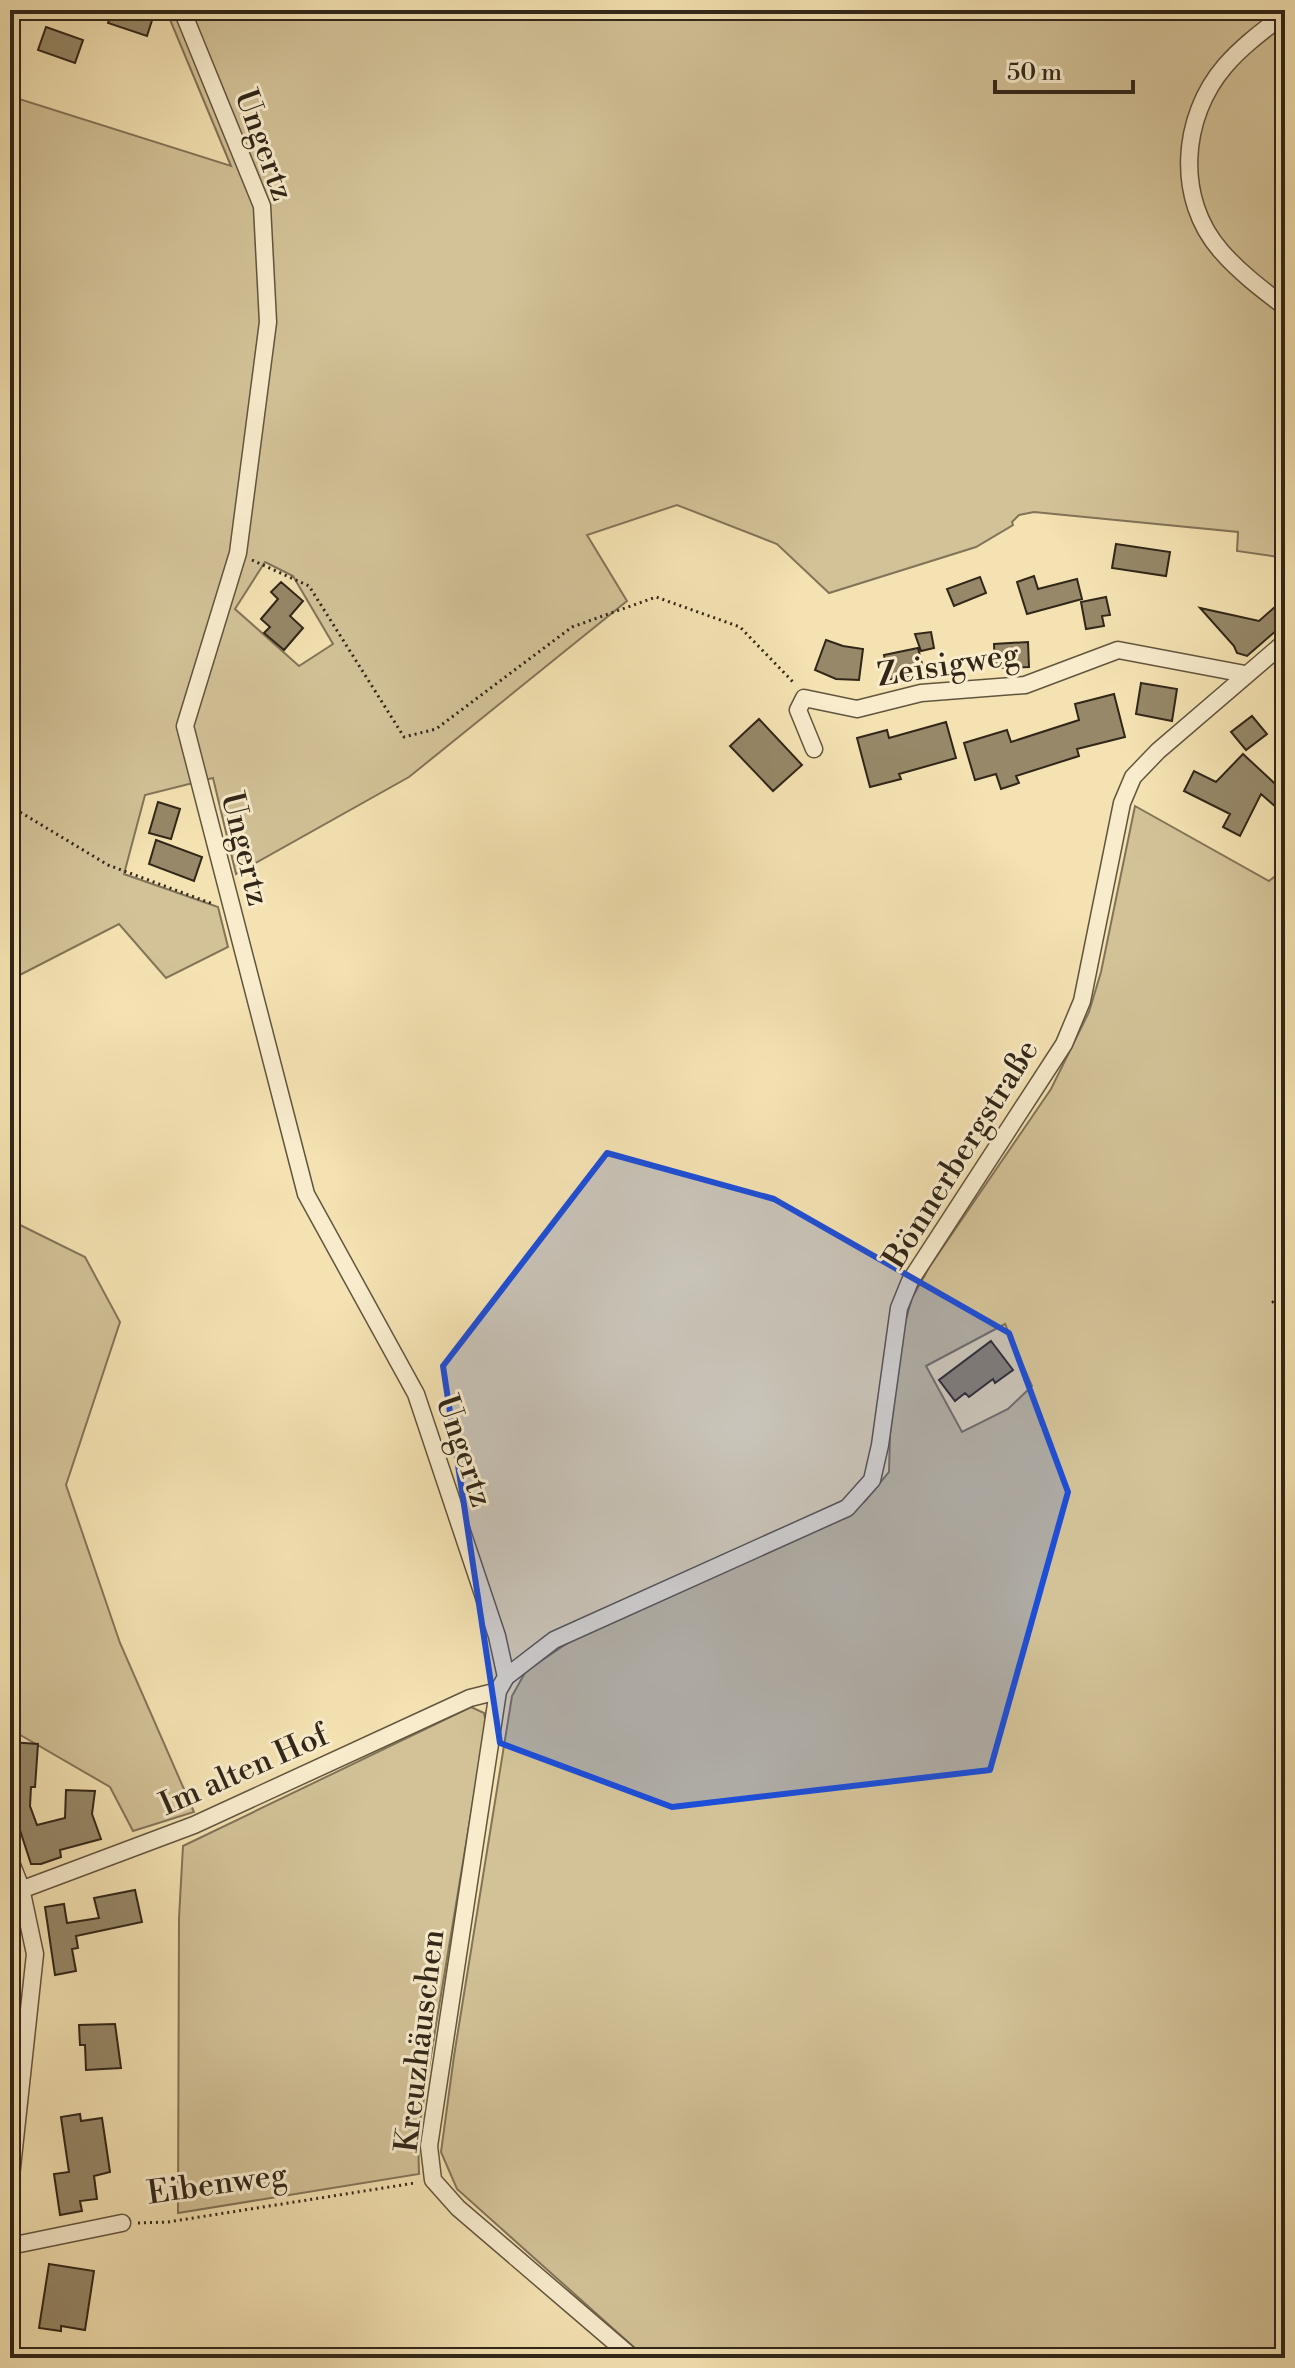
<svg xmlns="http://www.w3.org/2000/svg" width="1295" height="2368" font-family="'Libre Bodoni',serif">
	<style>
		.green { fill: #d3c298; stroke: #827458; stroke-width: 2; fill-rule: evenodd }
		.building { fill: #968868; stroke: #312618; stroke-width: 2 }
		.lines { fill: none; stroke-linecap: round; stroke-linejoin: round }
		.minor-casing { stroke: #62553e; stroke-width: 19 }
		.path { stroke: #312618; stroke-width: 3; stroke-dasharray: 2 4; stroke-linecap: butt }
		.minor { stroke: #f8eccd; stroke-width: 16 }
		.marked { fill: #1d4ed8; fill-opacity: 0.2; stroke: #1d4ed8; stroke-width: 6; stroke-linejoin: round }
		.labels { text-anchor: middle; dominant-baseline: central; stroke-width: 6; stroke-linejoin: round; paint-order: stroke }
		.street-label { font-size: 32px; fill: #312618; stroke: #f8eccd }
	</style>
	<rect width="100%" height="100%" fill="#f4e2b2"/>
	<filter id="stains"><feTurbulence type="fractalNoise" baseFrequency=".0025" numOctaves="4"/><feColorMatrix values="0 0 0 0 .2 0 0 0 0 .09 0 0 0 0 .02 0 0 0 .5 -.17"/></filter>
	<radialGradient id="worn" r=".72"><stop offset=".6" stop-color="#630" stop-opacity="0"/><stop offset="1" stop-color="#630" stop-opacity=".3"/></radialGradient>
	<path class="green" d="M166 10H1285V558L1237 551 1238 532 1034 512 1019 515 1012 522 1013 525 976 547 829 593 777 544 677 505 587 535 627 601 409 777 236 874 213 778 145 795 124 874 218 907 228 947 166 978 119 924 10 980V96L231 166ZM265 562 293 576 333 644 299 666 235 609Z
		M1135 806 1269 881 1285 868V2358H646L457 2189 441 2152 454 2056 512 1696 526 1671 581 1634 844 1518 865 1501 889 1472 890 1434 901 1337 912 1298 930 1266 1051 1089 1089 1012 1101 972ZM1005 1324 1032 1386 1008 1409 962 1432 926 1366Z
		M10 1220 85 1257 120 1322 66 1485 120 1643 194 1812 133 1831 110 1787 10 1729Z
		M471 1707 484 1713 486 1723 418 2134 419 2174 178 2213 179 1918 183 1846Z"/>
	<path class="building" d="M113 10H143L154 14 147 36 108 23Z
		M46 27 83 40 75 63 38 50Z
		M1116 544 1170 552 1166 576 1112 568Z
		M1034 576 1038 589 1077 579 1082 599 1027 614 1017 582Z
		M980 577 986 593 954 606 947 589Z
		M281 582 303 601 290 616 303 628 284 650 264 633 270 627 261 619 278 599 271 592Z
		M1106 597 1110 615 1102 616 1104 626 1086 629 1081 602Z
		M1285 598V623L1247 656 1237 653 1234 646 1200 608 1259 621Z
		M931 632 934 648 921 651 915 634Z
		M826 640 843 646 863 649 859 680 836 679 815 670Z
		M1028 642 1029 667 995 668 994 644Z
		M918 648 924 672 889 680 884 655Z
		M1141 683 1177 689 1172 721 1136 714Z
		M1114 694 1125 737 1077 749 1079 756 1016 776 1019 783 1001 789 996 774 975 780 964 743 1007 730 1011 742 1079 720 1075 704Z
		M1252 716 1267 734 1246 750 1231 732Z
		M759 719 802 765 773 791 730 746Z
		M946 722 956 758 899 774 901 779 870 787 857 738 887 730 889 738Z
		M1243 754 1285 793V802L1278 809 1261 794 1240 836 1223 827 1230 814 1184 791 1194 771 1216 782Z
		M158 802 180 809 171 839 149 833Z
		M156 840 202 857 194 881 149 864Z
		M991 1341 1013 1370 995 1383 993 1379 969 1397 965 1393 955 1401 939 1380Z
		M10 1742 38 1744 35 1787H31L30 1806 37 1825 65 1818 66 1790 95 1791 92 1814 101 1839 60 1850 61 1857 41 1864H31L16 1818H10Z
		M135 1890 142 1922 76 1936 78 1948 72 1949 76 1971 55 1975 45 1907 64 1904 67 1923 99 1918 94 1898Z
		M115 2024 121 2068 86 2070 85 2045H80L79 2025Z
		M80 2114 81 2121 102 2118 110 2172 94 2176 97 2199 80 2201 82 2211 60 2215 54 2174 69 2172 61 2117Z
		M49 2264 94 2271 85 2330 61 2326V2331L39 2328Z"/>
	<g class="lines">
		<defs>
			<path id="minor" d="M182 10 262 206 268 322 238 553 185 726 306 1194 416 1394 497 1636 506 1677
				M1285 14C1264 30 1242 46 1225 66 1181 117 1175 199 1221 251 1239 272 1263 290 1285 307
				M814 749 798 710 804 698 857 709 921 693 1025 685 1118 650 1245 674
				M10 1860 21 1888 35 1954 10 2186
				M10 1894 194 1825 470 1698 498 1691
				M10 2246 122 2223
				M633 2358 458 2208 433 2180 429 2146 498 1691 506 1677 554 1640 847 1508 872 1480 880 1445 899 1308 910 1281 1064 1044 1082 1001 1122 803 1133 777 1158 751 1285 642"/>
		</defs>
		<use href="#minor" class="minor-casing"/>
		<path class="path" d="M252 560 309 586 404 737 436 729 572 627 656 597 740 627 794 683
			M10 806 108 865 213 904
			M1285 1280 1273 1302 1283 1313 1285 1311
			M138 2223 168 2222 415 2183"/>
		<use href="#minor" class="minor"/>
	</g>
	<path class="marked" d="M607 1153 774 1199 1009 1333 1068 1492 990 1770 672 1807 500 1743 443 1366Z"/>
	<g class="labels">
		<g class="street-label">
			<text transform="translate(264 145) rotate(70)">Ungertz</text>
			<text transform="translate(948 665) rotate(-9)">Zeisigweg</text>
			<text transform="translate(245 849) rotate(76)">Ungertz</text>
			<text transform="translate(961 1154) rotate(-58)">Bönnerbergstraße</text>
			<text transform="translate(464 1451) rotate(71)">Ungertz</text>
			<text transform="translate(244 1770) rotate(-24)">Im alten Hof</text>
			<text transform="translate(420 2041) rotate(-83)">Kreuzhäuschen</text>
			<text transform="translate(217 2184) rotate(-8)">Eibenweg</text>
		</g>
	</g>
	<rect width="1295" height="2368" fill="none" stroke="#f4e2b2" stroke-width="40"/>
	<rect x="12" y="12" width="1271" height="2344" fill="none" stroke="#312618" stroke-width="4"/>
	<rect x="20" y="20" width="1255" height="2328" fill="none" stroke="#312618" stroke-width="2"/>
	<path d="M995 80v12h138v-12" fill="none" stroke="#312618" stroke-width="4"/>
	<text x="1007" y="80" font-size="24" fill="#312618" stroke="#f8eccd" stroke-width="6" paint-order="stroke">50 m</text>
	<rect width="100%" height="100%" filter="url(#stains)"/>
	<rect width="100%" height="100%" fill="url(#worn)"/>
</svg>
